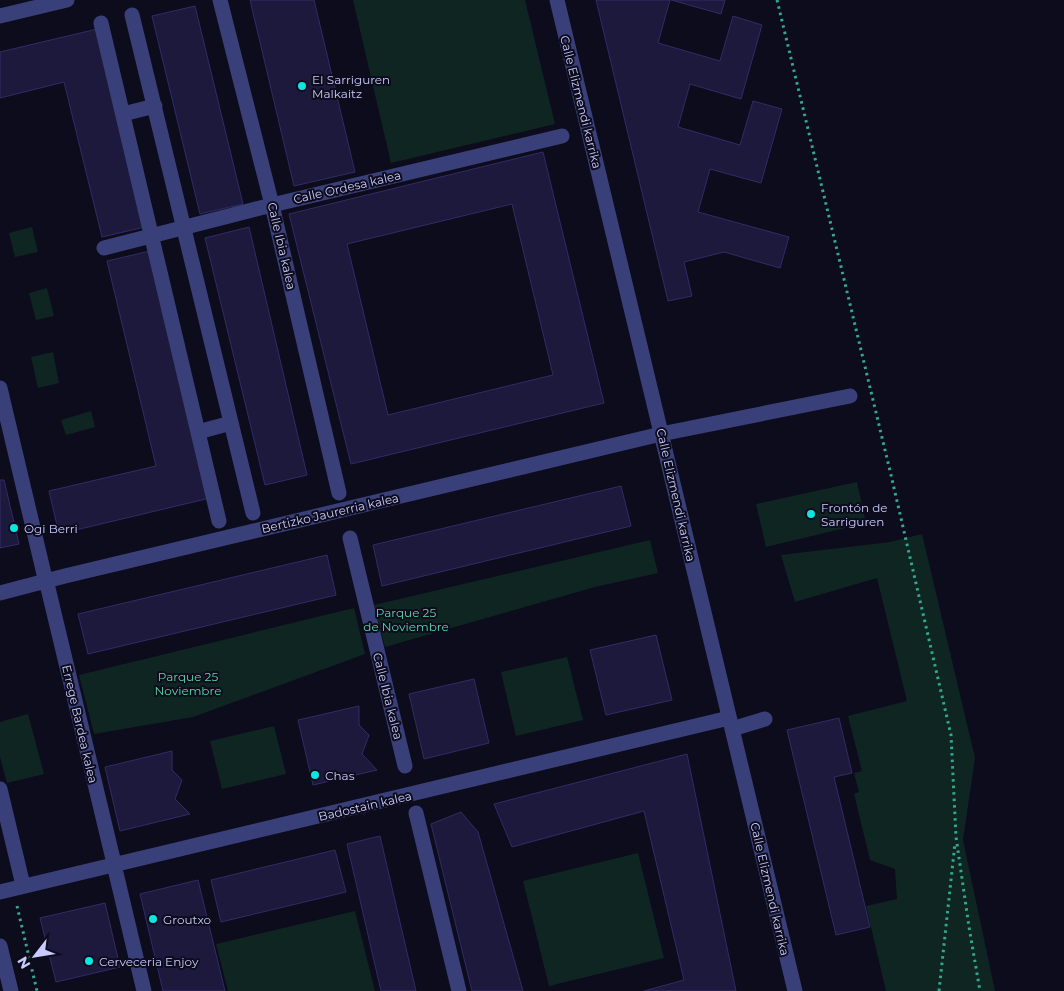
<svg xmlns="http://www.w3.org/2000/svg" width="1064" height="991" font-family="Montserrat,sans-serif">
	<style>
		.green { fill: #0f2522 }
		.building { fill: #1c193c; stroke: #302c67; fill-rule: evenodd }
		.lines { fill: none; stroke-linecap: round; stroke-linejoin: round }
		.path { stroke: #32a892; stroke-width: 3; stroke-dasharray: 2.5 4; stroke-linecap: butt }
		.minor { stroke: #393f79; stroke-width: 15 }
		.poi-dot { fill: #0ae7e1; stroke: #0d0c1c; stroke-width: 2 }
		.labels { text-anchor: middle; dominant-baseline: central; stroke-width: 4; stroke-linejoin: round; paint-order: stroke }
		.poi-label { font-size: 12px; fill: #c9cafd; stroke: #0d0c1c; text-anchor: start }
		.street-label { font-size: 12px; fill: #c9cafd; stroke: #0d0c1c }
		.park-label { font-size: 12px; fill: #5ad8a8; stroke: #0d0c1c }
	</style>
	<rect width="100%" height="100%" fill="#0d0c1c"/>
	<path class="green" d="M353 0H525L555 124 391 163Z
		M32 227 38 252 15 257 9 233Z
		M47 288 54 316 36 320 29 293Z
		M53 352 59 383 38 388 31 357Z
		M91 411 95 427 66 435 61 420Z
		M857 482 866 523 766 547 756 504Z
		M922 534 975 758 963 840 995 991H886L866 906 897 899 895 869 870 860 854 794 859 792 854 773 862 771 848 716 907 701 877 578 795 602 781 555 890 542Z
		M650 540 658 573 595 587 385 647 374 605Z
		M354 608 365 654 193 717 94 734 79 675Z
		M567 657 583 720 516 736 501 672Z
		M28 714 44 774 7 783 0 757V722Z
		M274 726 286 774 222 789 210 741Z
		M638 853 664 958 549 986 523 881Z
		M355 911 375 991H228L216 944Z"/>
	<path class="building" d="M250 0H314L355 172 294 186Z
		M596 0H670L658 43 720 61 733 16 762 25 741 99 690 84 678 127 740 145 753 101 782 109 761 183 710 169 698 212 789 237 780 268 724 252 684 262 692 296 668 301Z
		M671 0H725L721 14Z
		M195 6 243 204 200 214 152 16Z
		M97 29 145 227 102 237 64 82 0 98V52Z
		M543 152 604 403 351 464 289 214ZM512 204 553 375 388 415 347 244Z
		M249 227 307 475 265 485 205 238Z
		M150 251 210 498 59 534 49 491 156 466 107 261Z
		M0 480H4L19 544 0 548Z
		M621 486 631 526 382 586 373 545Z
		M327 555 336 595 88 654 78 614Z
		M656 635 672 700 606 715 590 650Z
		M474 679 489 743 424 759 409 694Z
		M359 706V725L369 735 362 754 377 770 313 785 298 720Z
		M839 718 852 773 834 777 870 927 836 935 787 730Z
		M172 751V770L182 780 175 799 190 814 120 831 105 767Z
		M687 754 736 991H644L684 980 644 811 512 847 494 804Z
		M461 812 478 832 523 991H472L431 824Z
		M380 836 416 991H381L347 844Z
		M335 850 346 892 221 922 211 880Z
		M198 880 225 991H163L140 894Z
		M105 903 120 967 56 982 40 918Z"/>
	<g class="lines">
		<path class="path" d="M777 0 891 475 951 735 956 837 969 927 980 991
			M17 906 37 991
			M939 991 955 843"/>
		<path class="minor" d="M220 0 272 205 339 493
			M557 0 795 991
			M132 15 253 513
			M0 16 67 0
			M101 23 219 521
			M123 114 155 106
			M104 248 272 205 562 136
			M0 388 44 574
			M198 432 231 423
			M350 538 405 766
			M48 588 113 859
			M0 593 65 576 661 434 850 396
			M732 729 765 719
			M0 789 22 881
			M416 813 459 991
			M116 873 144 991
			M0 892 729 718
			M0 946 11 991"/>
	</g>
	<g class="poi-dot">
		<circle cx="302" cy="86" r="5"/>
		<circle cx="811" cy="514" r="5"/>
		<circle cx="14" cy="528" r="5"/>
		<circle cx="315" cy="775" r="5"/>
		<circle cx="153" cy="919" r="5"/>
		<circle cx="89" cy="961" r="5"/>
	</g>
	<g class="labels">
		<g class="poi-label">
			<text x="312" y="79">EI Sarriguren<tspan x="312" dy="14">Malkaitz</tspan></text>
			<text x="821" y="507">Frontón de<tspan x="821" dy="14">Sarriguren</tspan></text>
			<text x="24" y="528">Ogi Berri</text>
			<text x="325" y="775">Chas</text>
			<text x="163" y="919">Groutxo</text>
			<text x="99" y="961">Cerveceria Enjoy</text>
		</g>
		<g class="street-label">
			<text transform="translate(581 102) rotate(76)">Calle Elizmendi karrika</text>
			<text transform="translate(347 187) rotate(-13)">Calle Ordesa kalea</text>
			<text transform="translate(282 246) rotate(77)">Calle Ibia kalea</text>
			<text transform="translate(676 495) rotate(77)">Calle Elizmendi karrika</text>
			<text transform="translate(330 513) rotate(-13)">Bertizko Jaurerria kalea</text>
			<text transform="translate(388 696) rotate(76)">Calle Ibia kalea</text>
			<text transform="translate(80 724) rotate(77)">Errege Bardea kalea</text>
			<text transform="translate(365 806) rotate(-13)">Badostain kalea</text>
			<text transform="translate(770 889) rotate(77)">Calle Elizmendi karrika</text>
		</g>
		<g class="park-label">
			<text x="406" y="612">Parque 25<tspan x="406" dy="14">de Noviembre</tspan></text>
			<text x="188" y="676">Parque 25<tspan x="188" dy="14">Noviembre</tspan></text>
		</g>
	</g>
	<g transform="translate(35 956) rotate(239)" stroke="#0d0c1c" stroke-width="4" paint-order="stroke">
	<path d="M0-4L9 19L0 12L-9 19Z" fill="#c9cafd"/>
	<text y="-8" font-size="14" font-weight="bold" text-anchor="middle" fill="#c9cafd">N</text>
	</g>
</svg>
